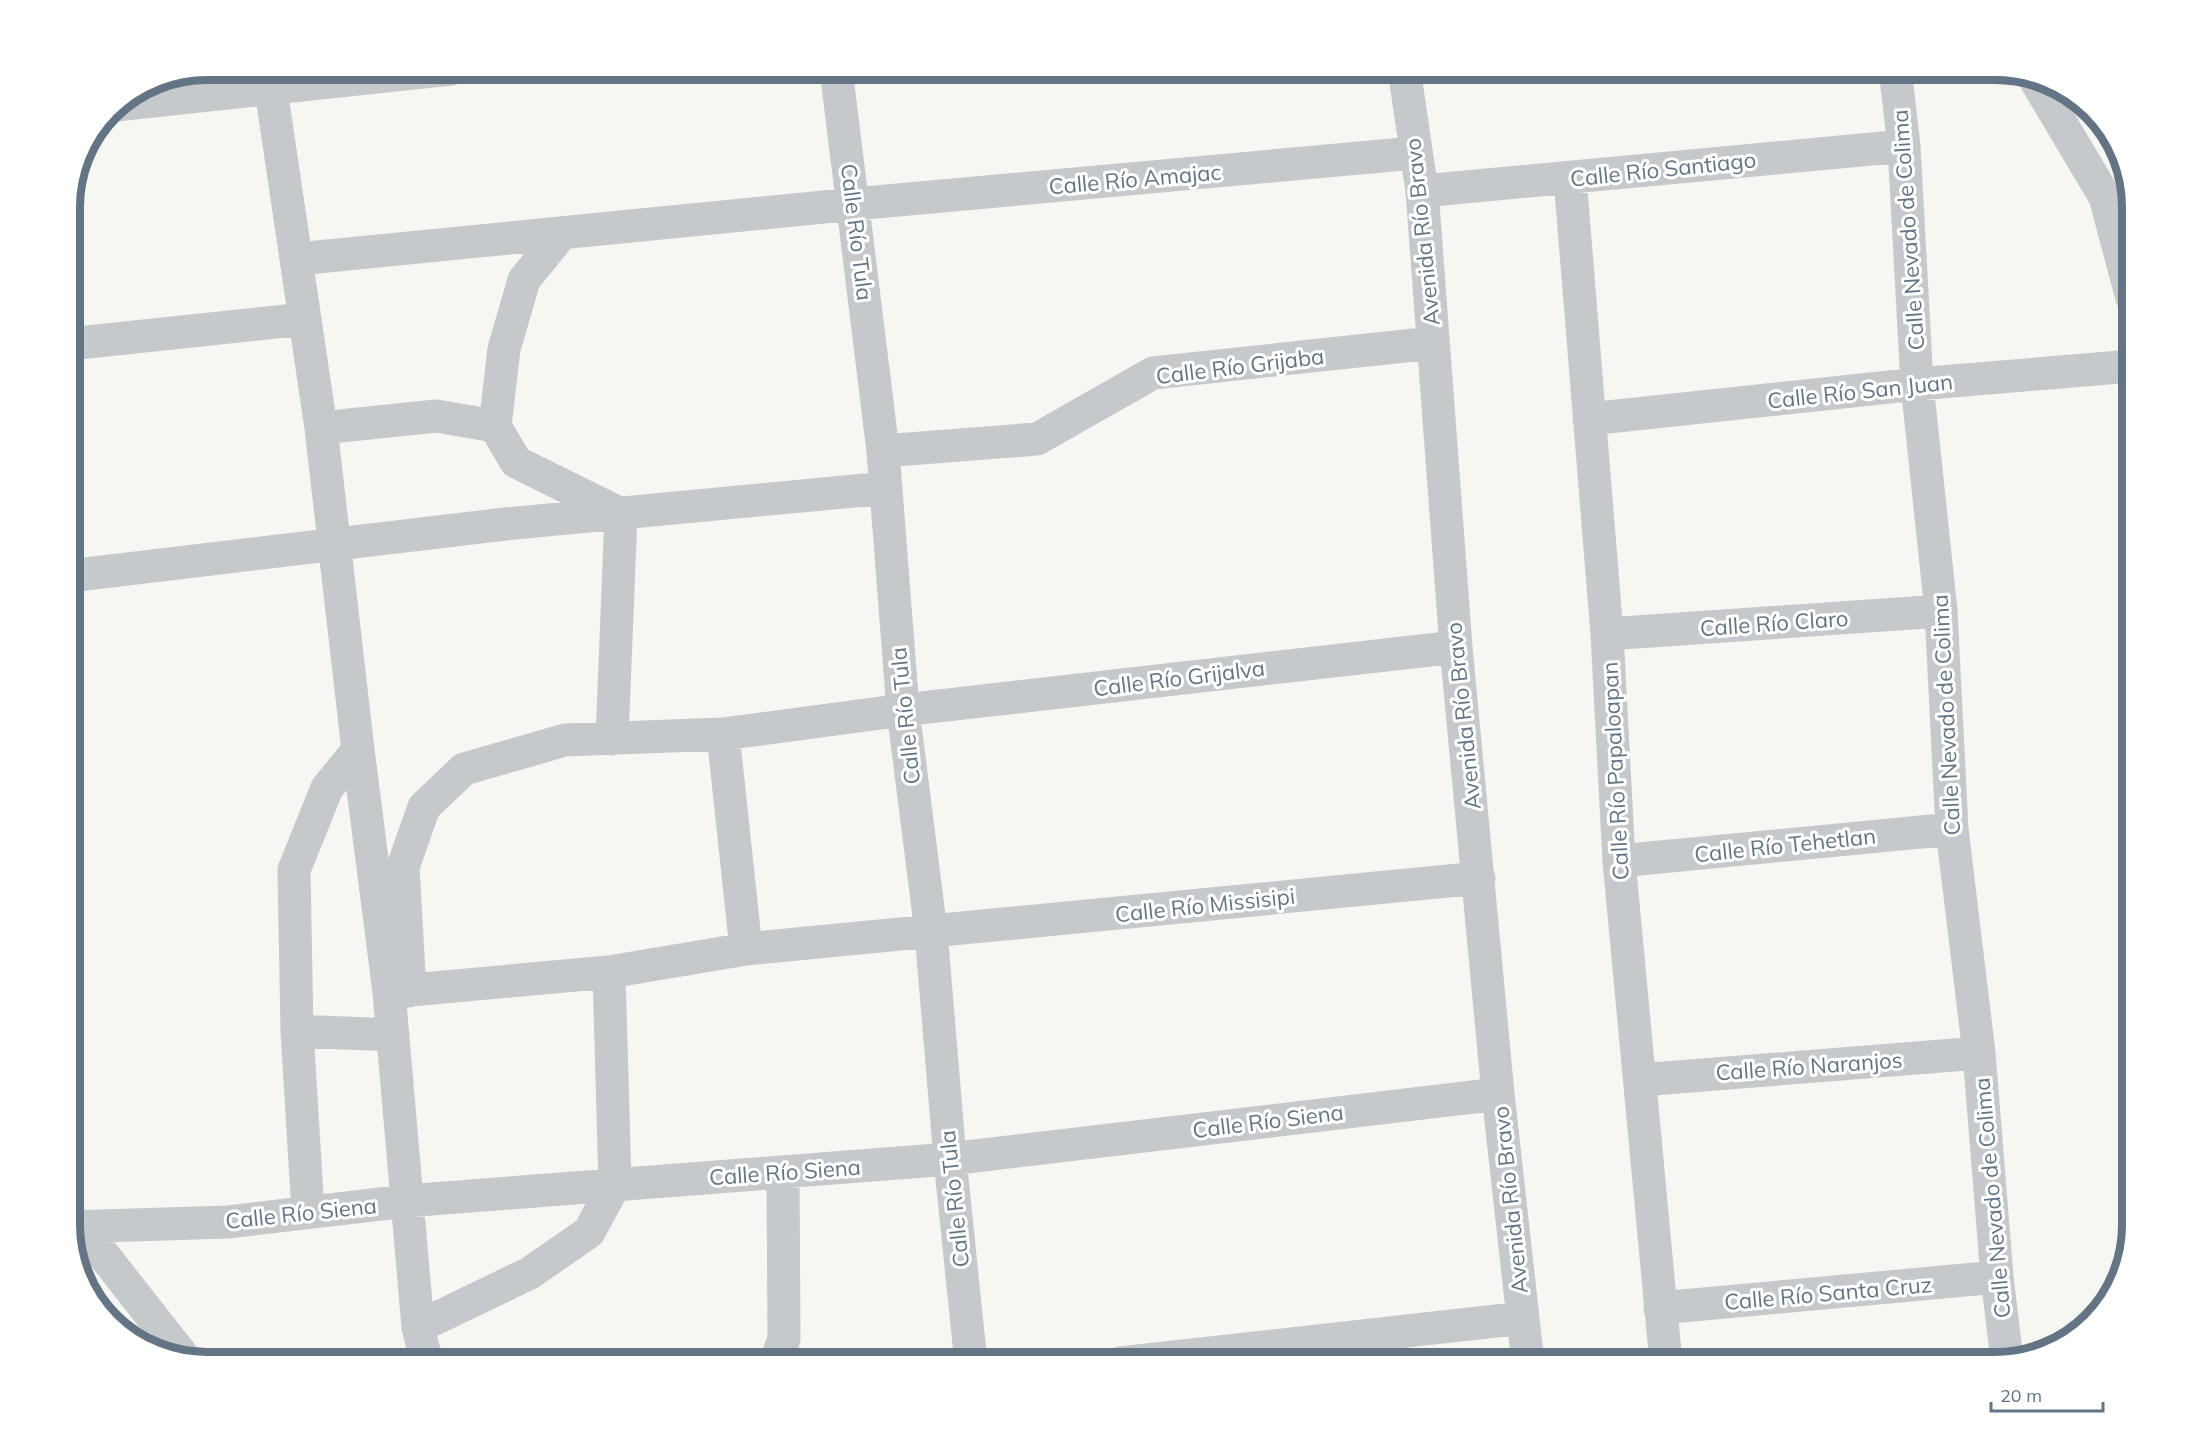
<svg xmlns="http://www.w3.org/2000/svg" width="2201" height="1432" font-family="Mulish,sans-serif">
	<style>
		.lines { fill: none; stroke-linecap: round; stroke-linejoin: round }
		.street { stroke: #c5c9cc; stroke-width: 33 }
		.labels { text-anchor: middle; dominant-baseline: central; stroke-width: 6; stroke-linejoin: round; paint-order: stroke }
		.street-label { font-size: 22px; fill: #637585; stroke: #fff }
		.rim { fill: none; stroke: #637585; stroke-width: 8 }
	</style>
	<rect width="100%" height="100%" fill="#f6f6f2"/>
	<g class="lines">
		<path class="street" d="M268 69 321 428 358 750 389 992 418 1327 427 1363
			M836 69 883 451 903 710 931 932 950 1159 971 1363
			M1404 69 1422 191 1456 647 1498 1094 1528 1363
			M1895 69 1904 146 1917 384 1941 611 1952 829 1979 1053 1997 1277 2007 1360
			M2036 81 2105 197 2132 298
			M116 105 451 69
			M1570 178 1607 634 1619 861 1666 1363
			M1422 191 1904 146
			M297 259 854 204 1415 153
			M69 344 304 319
			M1589 419 1917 384 2132 366
			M495 426 504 349 524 280 562 233
			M321 428 436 416 495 426 516 462 621 514 612 739
			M883 451 1037 439 1153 373 1433 343
			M69 576 505 524 886 488
			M1607 634 1941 611
			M723 734 746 949
			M1619 861 1952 829
			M410 991 403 867 424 807 464 769 565 740 723 734 903 710 1456 647
			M389 992 609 972 746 949 1479 878
			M297 1031 393 1035
			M1640 1080 1979 1053
			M308 1212 297 1031 294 870 327 788 358 750
			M80 1225 182 1355
			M69 1227 228 1222 406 1201 950 1159 1498 1094
			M1660 1308 1997 1277
			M418 1327 530 1273 589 1232 615 1184 609 972
			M775 1363 784 1339 783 1173
			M1120 1363 1523 1318"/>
	</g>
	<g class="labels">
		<g class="street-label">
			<text transform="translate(1663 169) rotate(-6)">Calle Río Santiago</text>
			<text transform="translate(1135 179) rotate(-5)">Calle Río Amajac</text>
			<text transform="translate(1908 230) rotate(-94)">Calle Nevado de Colima</text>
			<text transform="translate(857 232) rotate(83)">Calle Río Tula</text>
			<text transform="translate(1422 232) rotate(-96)">Avenida Río Bravo</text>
			<text transform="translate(1240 366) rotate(-7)">Calle Río Grijaba</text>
			<text transform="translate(1860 391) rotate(-6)">Calle Río San Juan</text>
			<text transform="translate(1774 623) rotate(-4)">Calle Río Claro</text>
			<text transform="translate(1179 678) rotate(-7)">Calle Río Grijalva</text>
			<text transform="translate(1946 715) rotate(-93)">Calle Nevado de Colima</text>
			<text transform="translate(905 716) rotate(-96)">Calle Río Tula</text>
			<text transform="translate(1463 716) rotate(-96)">Avenida Río Bravo</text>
			<text transform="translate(1615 771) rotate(-93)">Calle Río Papaloapan</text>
			<text transform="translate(1785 845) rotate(-6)">Calle Río Tehetlan</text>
			<text transform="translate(1205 905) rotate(-6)">Calle Río Missisipi</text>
			<text transform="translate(1809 1066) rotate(-4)">Calle Río Naranjos</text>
			<text transform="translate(1268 1121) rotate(-7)">Calle Río Siena</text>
			<text transform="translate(785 1172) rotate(-4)">Calle Río Siena</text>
			<text transform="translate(1992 1198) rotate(-95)">Calle Nevado de Colima</text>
			<text transform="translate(954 1199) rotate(-96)">Calle Río Tula</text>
			<text transform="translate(1510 1200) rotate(-96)">Avenida Río Bravo</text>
			<text transform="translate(301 1213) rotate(-6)">Calle Río Siena</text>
			<text transform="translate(1828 1293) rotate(-5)">Calle Río Santa Cruz</text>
		</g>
	</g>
	<path d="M0 0H2201V1432H0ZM207 80H1995A127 127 0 0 1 2122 207V1225A127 127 0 0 1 1995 1352H207A127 127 0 0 1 80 1225V207A127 127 0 0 1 207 80Z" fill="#fff" fill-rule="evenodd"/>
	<path class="rim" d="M207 80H1995A127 127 0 0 1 2122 207V1225A127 127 0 0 1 1995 1352H207A127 127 0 0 1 80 1225V207A127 127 0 0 1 207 80Z"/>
	<path d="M1991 1402v9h112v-9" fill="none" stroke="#637585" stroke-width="3"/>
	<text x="2000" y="1402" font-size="18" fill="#637585" stroke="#ffffff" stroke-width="4.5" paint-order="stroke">20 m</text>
</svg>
